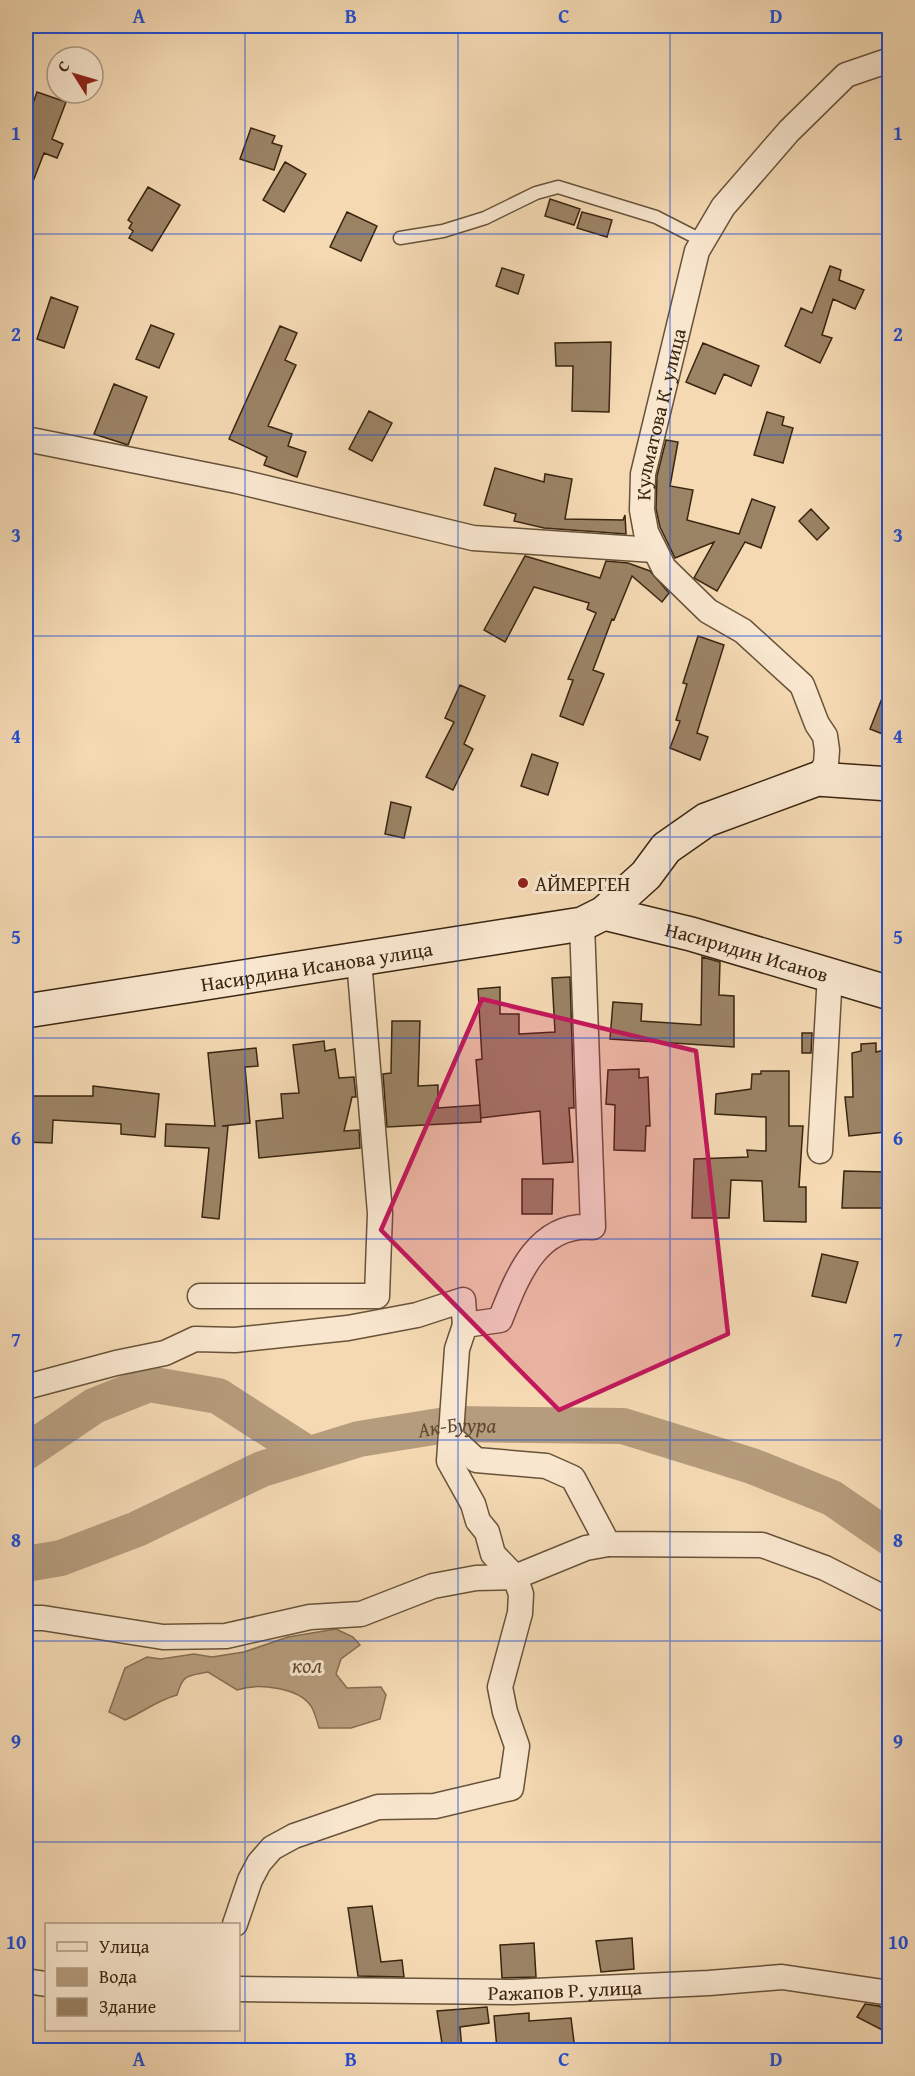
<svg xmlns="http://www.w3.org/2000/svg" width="915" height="2076" font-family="'Gentium Book Plus',serif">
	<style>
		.water { fill: #b59c7c; stroke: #846d51; stroke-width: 1.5 }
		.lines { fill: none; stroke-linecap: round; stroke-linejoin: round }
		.river { stroke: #b59c7c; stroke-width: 36 }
		.building { fill: #9b8365; stroke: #3a2610; stroke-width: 1.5 }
		.lane-casing { stroke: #685339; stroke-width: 15 }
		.street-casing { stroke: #685339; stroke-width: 27 }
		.secondary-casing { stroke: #3a2610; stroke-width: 36 }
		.lane { stroke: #f8e6ce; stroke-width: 12 }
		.street { stroke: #f8e6ce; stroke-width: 24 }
		.secondary { stroke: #f8e6ce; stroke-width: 33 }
		.marked { fill: #c2185b; fill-opacity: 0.2; stroke: #c2185b; stroke-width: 4.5; stroke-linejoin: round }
		.grid { fill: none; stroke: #1d4ed8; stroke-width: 1.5; stroke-opacity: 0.55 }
		.poi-dot { fill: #8f2418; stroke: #f8e6ce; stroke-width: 2 }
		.labels { text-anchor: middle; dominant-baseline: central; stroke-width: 6; stroke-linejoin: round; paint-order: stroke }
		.street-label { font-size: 20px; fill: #3a2610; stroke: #f8e6ce }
		.poi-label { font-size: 20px; fill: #3a2610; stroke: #f8e6ce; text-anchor: start }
		.water-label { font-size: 21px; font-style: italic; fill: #5f4930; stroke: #f8e6ce }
		.neatline { fill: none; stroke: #1d4ed8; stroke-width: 2 }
		.grid-label { font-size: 20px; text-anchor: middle; font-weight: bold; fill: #1d4ed8 }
	</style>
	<rect width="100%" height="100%" fill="#f4d9b3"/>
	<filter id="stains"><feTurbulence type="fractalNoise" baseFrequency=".00333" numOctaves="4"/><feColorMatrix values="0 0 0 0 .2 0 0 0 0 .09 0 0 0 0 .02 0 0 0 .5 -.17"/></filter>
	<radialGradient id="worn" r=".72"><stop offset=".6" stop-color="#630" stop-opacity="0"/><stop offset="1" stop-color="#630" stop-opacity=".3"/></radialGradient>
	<path class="water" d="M336 1629 353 1637 360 1645 341 1659 336 1674 347 1688 381 1687 386 1695 380 1719 351 1728H319C317 1721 315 1713 311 1706 298 1687 257 1683 237 1690L208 1672C187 1676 183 1674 177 1695 158 1700 143 1712 125 1720L109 1712 125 1668 147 1657 161 1659 194 1654 212 1657 244 1652 288 1637Z"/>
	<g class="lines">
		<g class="river">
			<path d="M26 1452 94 1406 149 1384 218 1396 308 1454"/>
			<path id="s1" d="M26 1564 61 1558 137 1529 262 1469 359 1439 452 1424 623 1426 752 1466 832 1498 890 1538"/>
		</g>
	</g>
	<path class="building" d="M37 92 66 102 52 139 63 144 57 158 44 153 27 197 26 123Z
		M251 128 275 136 272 143 282 146 274 170 240 159Z
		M285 162 306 174 284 212 263 200Z
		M148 187 180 205 152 251 129 238 133 231 129 228 132 223 128 220Z
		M550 199 580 209 574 225 545 216Z
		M347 212 377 226 361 261 330 247Z
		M582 212 612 220 607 237 577 228Z
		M830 266 841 270 839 280 864 290 855 309 833 299 822 335 832 338 820 363 785 346 801 308 812 313Z
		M502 268 524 275 518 294 496 286Z
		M51 297 78 307 64 348 37 339Z
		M151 325 174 334 159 368 136 359Z
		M280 326 297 333 285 360 296 365 268 426 292 434 288 446 306 452 297 477 264 465 267 457 229 439Z
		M611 342 609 412 572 411 573 366H556L555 343Z
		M703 343 759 366 751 386 724 374 715 394 686 382Z
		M114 384 147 397 128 445 94 434Z
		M369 411 392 423 372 461 349 449Z
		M767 412 784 417 782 425 793 428 783 463 754 455Z
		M666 440 678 442 670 486 693 490 687 520 739 534 752 499 775 507 761 548 745 542 717 591 694 578 714 542 675 558 660 527 656 509 657 476Z
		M495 468 544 482 545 474 572 479 565 519 623 520 625 515 626 534 544 528 514 521 516 514 484 505Z
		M811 509 829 528 817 540 799 521Z
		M525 556 600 578 606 561 628 563 650 571 669 593 662 602 632 576 614 620 612 619 593 670 604 674 583 725 560 716 573 680 568 679 596 613 587 609 589 603 534 587 505 642 484 630Z
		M698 636 724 645 697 733 708 737 700 760 670 748 680 721 676 720 687 684 683 683Z
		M888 683 890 684V737L870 729Z
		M460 685 485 696 464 744 473 749 453 790 426 777 454 722 445 718Z
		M532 754 558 763 548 795 521 786Z
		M391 802 411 807 404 838 385 834Z
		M702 957 720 962 719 995 734 996V1047L610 1039 613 1002 642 1004 641 1021 701 1025Z
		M570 977 574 1108H569L573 1162 543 1164 540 1111 481 1118 476 1060 482 1059 478 989 500 987V1014H519V1034L555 1032 552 978Z
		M392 1021H420L418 1086 438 1085V1108L480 1105 481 1122 387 1127 383 1074 391 1073Z
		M802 1033H812L811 1053H802Z
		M324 1041 325 1051 335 1049 339 1078 354 1077 356 1097H352L344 1131 359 1130 360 1148 259 1158 256 1121 283 1118 281 1094 299 1093 293 1045Z
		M876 1043V1052L885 1050 888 1080H883L885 1132 849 1136 845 1097H853L852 1053 861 1051V1044Z
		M256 1048 258 1066 245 1067 250 1123 222 1126H228L219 1219 202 1217 209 1148 165 1146 166 1124 215 1126 208 1053Z
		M639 1069V1078L648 1077 650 1126H646L645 1151 614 1150 615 1105 606 1104 608 1070Z
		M761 1071H789V1126H803L799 1187H806V1222L764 1221 762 1181 731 1180 729 1218H692L694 1159 748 1157 747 1150 766 1151V1117L715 1114 716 1094 751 1089 752 1074H761Z
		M93 1086 159 1094 155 1137 121 1134V1124L53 1120 52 1143 26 1142V1096H93Z
		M844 1171 886 1172 885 1208H842Z
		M522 1179H553L552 1214H522Z
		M822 1254 858 1262 846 1303 812 1296Z
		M372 1906 381 1962 402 1960 404 1977 358 1976 348 1908Z
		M632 1938 634 1969 601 1972 596 1941Z
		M534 1943 536 1977 502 1978 500 1945Z
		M865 2004 879 2006 890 2013V2034L857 2017Z
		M487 2007 489 2023 460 2027 462 2050H443L437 2011Z
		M529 2013V2021L571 2018 575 2050H539L538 2048 497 2049 494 2016Z"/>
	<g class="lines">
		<defs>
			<path id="lane" d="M400 238 443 231 485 218 536 193 558 187 656 217 703 241"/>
			<g id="street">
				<path d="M26 439 237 481 473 538 654 550"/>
				<path id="s2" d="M817 779 826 764 827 750 825 736 817 724 802 685 743 631 708 611 664 568 646 532 642 510 643 474 697 251 723 207 789 131 846 75 890 60"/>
				<path d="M820 1151 830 974"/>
				<path d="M200 1296H377L380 1213 359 960"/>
				<path d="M26 1387 116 1363 165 1353 195 1339 235 1340 348 1328 417 1315 463 1300 465 1325"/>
				<path d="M452 1438 476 1460 546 1466 573 1478 608 1544 762 1545 825 1568 890 1601"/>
				<path d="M26 1618H43L163 1637 226 1636 310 1617 361 1614 433 1586 476 1578 515 1577 586 1548 608 1544"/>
				<path d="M235 1924 250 1880 259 1863 272 1848 294 1836 378 1807 435 1806 511 1788 517 1746 505 1712 500 1687 520 1613 521 1594 515 1577 493 1554 487 1532 478 1521 473 1504 449 1461 457 1349 465 1325 500 1320C517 1277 537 1222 593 1227L582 924"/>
				<path d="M26 1981 46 1984"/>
				<path id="s3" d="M238 1989 513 1992 709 1983 782 1977 890 1993"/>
			</g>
			<g id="secondary">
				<path id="s4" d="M604 913 691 934 890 993"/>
				<path id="s5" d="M26 1011 582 924 604 913 646 875 666 848 706 820 817 779 890 784"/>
			</g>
		</defs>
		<use href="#lane" class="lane-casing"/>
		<use href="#street" class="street-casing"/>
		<use href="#secondary" class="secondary-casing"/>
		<use href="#lane" class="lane"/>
		<use href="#street" class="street"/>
		<use href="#secondary" class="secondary"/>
	</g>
	<path class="marked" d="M482 999 696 1051 728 1334 559 1410 381 1230Z"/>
	<path class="grid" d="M245 26V2050M458 26V2050M670 26V2050M26 234H890M26 435H890M26 636H890M26 837H890M26 1038H890M26 1239H890M26 1440H890M26 1641H890M26 1842H890"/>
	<circle class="poi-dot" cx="523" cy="883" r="6"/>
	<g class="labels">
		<g class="street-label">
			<text stroke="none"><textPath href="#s2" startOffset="444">Кулматова К. улица</textPath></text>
			<text stroke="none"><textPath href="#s4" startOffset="148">Насиридин Исанов</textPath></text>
			<text stroke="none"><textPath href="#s5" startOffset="294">Насирдина Исанова улица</textPath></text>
			<text stroke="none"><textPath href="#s3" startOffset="327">Ражапов Р. улица</textPath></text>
		</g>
		<g class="poi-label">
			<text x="535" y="883">АЙМЕРГЕН</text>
		</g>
		<g class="water-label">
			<text stroke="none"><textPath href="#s1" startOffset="456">Ак-Буура</textPath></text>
			<text x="307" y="1665">кол</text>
		</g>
	</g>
	<rect width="915" height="2076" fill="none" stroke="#f4d9b3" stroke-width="66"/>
	<rect x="45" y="1923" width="195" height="108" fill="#f8e6ce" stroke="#ac9982" stroke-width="1.5"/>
	<rect x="57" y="1942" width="30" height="9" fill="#f8e6ce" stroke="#ac9982" stroke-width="1.5"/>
	<text x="99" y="1953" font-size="18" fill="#3a2610">Улица</text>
	<rect x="57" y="1968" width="30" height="18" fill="#b59c7c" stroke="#ac9982" stroke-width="1.5"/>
	<text x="99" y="1983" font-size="18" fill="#3a2610">Вода</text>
	<rect x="57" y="1998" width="30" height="18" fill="#9b8365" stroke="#ac9982" stroke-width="1.5"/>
	<text x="99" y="2013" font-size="18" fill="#3a2610">Здание</text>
	<g transform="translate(75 75) rotate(307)"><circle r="28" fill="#f8e6ce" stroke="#ac9982" stroke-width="1.5"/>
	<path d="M0-4.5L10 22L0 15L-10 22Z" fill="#8f2418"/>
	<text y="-9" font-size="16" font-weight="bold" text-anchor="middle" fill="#3a2610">С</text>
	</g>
	<rect x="33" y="33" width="849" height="2010" class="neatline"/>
	<g class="grid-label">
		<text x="139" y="23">A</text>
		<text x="351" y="23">B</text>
		<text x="564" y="23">C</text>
		<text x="776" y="23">D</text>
		<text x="16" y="140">1</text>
		<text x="898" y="140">1</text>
		<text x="16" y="341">2</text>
		<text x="898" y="341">2</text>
		<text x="16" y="542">3</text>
		<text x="898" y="542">3</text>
		<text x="16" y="743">4</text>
		<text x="898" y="743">4</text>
		<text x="16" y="944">5</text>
		<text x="898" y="944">5</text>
		<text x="16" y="1145">6</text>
		<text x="898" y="1145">6</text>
		<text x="16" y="1346">7</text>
		<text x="898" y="1346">7</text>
		<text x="16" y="1547">8</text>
		<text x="898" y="1547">8</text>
		<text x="16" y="1748">9</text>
		<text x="898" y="1748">9</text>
		<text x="16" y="1949">10</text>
		<text x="898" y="1949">10</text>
		<text x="139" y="2066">A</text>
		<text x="351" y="2066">B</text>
		<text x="564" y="2066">C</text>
		<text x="776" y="2066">D</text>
	</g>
	<rect width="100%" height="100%" filter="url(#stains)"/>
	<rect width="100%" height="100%" fill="url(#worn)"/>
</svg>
